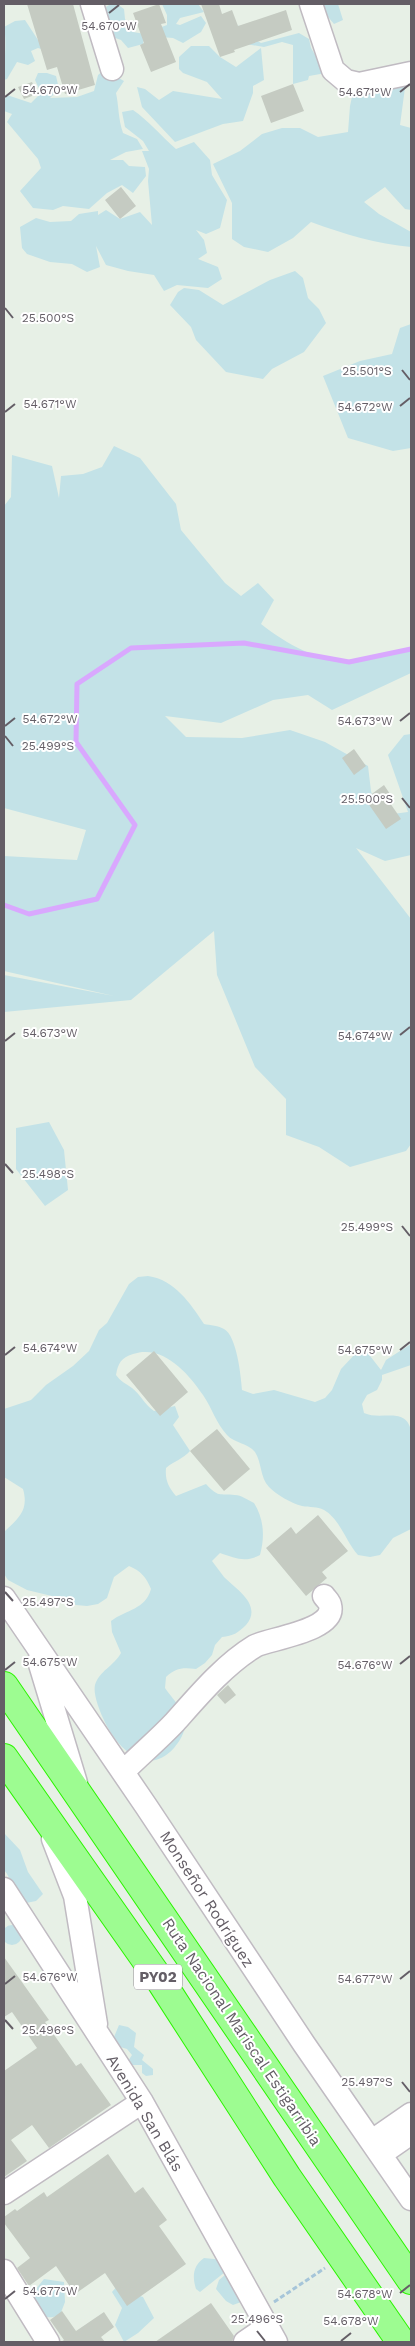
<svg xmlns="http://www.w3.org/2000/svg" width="415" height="2346" font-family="'Work Sans',sans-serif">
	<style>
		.green { fill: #c3e2e7 }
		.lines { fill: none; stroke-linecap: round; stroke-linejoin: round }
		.stream { stroke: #d9a8fe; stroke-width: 5 }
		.building { fill: #c5cbc2 }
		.minor-casing { stroke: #c0bbc2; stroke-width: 25 }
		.highway-casing { stroke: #2cf402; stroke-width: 30 }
		.path { stroke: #a6c5d9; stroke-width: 3; stroke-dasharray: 5 2.5; stroke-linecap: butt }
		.minor { stroke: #fff; stroke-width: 22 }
		.highway { stroke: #9dfc91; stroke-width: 28 }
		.ticks { fill: none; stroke: #645e66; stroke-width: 2 }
		.labels { text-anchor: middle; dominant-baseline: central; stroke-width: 4; stroke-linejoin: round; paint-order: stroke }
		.shield { fill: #fff; stroke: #928e94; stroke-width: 1 }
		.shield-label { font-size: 15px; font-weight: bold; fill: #645e66 }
		.street-label { font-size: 16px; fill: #645e66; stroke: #fff }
		.ticks-label { font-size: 12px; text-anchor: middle; fill: #645e66; stroke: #fff; stroke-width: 4; stroke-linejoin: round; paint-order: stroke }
	</style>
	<rect width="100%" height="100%" fill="#e7f0e6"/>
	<path class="green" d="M111 4H117L124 9 125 19 133 32 145 34 143 44 128 48 121 40 104 34V8Z
		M162 4H198L204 12 180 18 176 24 180 25 201 16 206 23 201 32 183 43 173 38 161 37 156 29 167 25V15Z
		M323 4H338L343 20 334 24 324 12Z
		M25 20 38 40 51 52 38 48 31 51 35 61 28 65 17 62 7 79 4 80C4 65 7 40 4 27L15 21Z
		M238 25 245 34 261 43 299 33 309 39 311 48 326 73 309 76 308 80 293 84V45L282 42 264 47 240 43Z
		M191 46H209L220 57 236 67 261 48 264 80 253 86V93L243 121 223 124 175 142 142 107 137 87 145 89 159 100 173 91 222 99 207 82 183 73 179 69V57Z
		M104 70 124 81 116 93C119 107 118 118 123 133L137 139 143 149 126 152 110 160H123L129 166 145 167 146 176 133 193 122 185 107 193 89 209 63 206 53 210 33 208 20 191 41 168 38 159 7 122 12 114 4 111V101L7 95 31 103 41 93 35 80 38 73H47L56 76 59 89 50 98 77 97 94 91 98 75Z
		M406 80 400 125 411 128V210L405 209 385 187 364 202 379 214 411 232V247C377 244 344 234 311 222L293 238 268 252 244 247 232 239V203L213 164 240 151 262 134 282 128H300L318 137 348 132 350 106 355 83Z
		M133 110C149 121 161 136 176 149L194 142 210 160 212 175 227 200 220 228 206 234 196 230 204 240 207 253 198 259 218 267 222 279 208 288 177 285 164 291 154 275 128 271 106 265 96 246 100 267 87 272 72 264 50 262 27 254 22 248 20 227 36 218 50 222 71 221 79 214 98 211V215L106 210 120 219 140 212 152 225 148 181 149 169 142 151H149L143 141 125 127 122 112Z
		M295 271 303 278 308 298 319 309 326 323 304 352 272 369 263 379 226 372 196 340 191 327 170 305 178 292 184 288 199 290 223 305 270 280Z
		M411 324V448L393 451 348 438 323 376 360 361 392 354 400 328Z
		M114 446 140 458 176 504 181 530 225 583 241 596 258 583 274 600 261 624C291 647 319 663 358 660 375 659 394 653 411 649V673L332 710 308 695 273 700 221 723 165 716 186 737 242 738 290 730 325 742 368 766 371 791 378 816 408 812 388 755 404 735 411 734V855L385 861 356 848 411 919V1144L406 1151 350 1167 319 1147 286 1135V1099L255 1067 217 975 214 931 131 1000 4 1012V975L114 996 4 971V856L77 860 86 830 4 808V506L11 497 12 455 52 466 59 498 61 476 83 474 102 467Z
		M49 1122 64 1150 68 1190 45 1206 16 1169V1128Z
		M148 1276C175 1280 190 1303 204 1324 210 1325 219 1326 224 1329 237 1336 241 1377 242 1390L253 1394 274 1390 315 1402 325 1398 332 1390 341 1369 356 1353 367 1352 381 1370 386 1360 411 1344V1365L382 1375V1380L377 1390 367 1395 362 1404 364 1413C381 1421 405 1406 411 1430V1529L393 1538 380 1555 370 1557 358 1555C346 1542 340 1519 324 1510 317 1506 310 1508 302 1506 291 1503 277 1495 269 1487 260 1478 262 1463 255 1452 248 1443 234 1443 227 1435 216 1423 212 1408 203 1395 188 1373 163 1344 133 1354 121 1358 118 1363 116 1375 121 1382 125 1383 132 1388 140 1394 145 1405 154 1411L175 1406 179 1417 173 1425 190 1451C183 1459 174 1461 166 1468 165 1480 168 1486 176 1496L206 1484C219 1498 218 1493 235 1495 241 1495 248 1500 254 1503 264 1519 265 1537 260 1555 245 1563 235 1558 220 1553L212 1561C216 1566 220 1572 224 1577 236 1589 263 1605 246 1625 238 1633 233 1636 222 1637L215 1645 212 1655 205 1663 196 1669C183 1667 175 1668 166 1677L165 1688C172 1698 185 1711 185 1724 185 1733 179 1742 174 1748 145 1780 115 1745 103 1718 99 1709 93 1694 95 1685 99 1671 114 1666 121 1653L112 1632 111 1621C127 1609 145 1610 151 1589 146 1577 141 1571 129 1566L114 1577 107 1598 98 1604 87 1606 76 1605 60 1598 27 1590 8 1580 4 1574V1532C19 1518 29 1510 23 1489L4 1477V1409L31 1400 46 1385 73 1366 89 1351 99 1330 107 1323 129 1284 138 1277Z
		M4 1833 20 1850 28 1872 43 1894 36 1901 26 1903C23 1895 18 1892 13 1885 9 1880 9 1875 4 1870Z
		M2 1935a10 10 0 1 1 20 0a10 10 0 1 1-20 0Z
		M119 2025 128 2027 136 2033 134 2047 144 2055 142 2060 153 2069V2075L146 2076 142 2073V2065H131L128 2061 132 2055 127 2049 117 2046 114 2037Z
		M204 2258 224 2260 225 2272 200 2292 196 2289C192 2276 193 2266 204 2258Z
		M225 2275 236 2277 241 2302 233 2305 226 2301 216 2289 219 2280Z
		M44 2279 64 2282 65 2302 60 2315C42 2322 38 2312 27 2300Z
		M120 2283 127 2292 143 2297 154 2318 138 2333 124 2342 115 2325 122 2308 112 2292Z"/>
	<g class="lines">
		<path class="stream" d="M4 905 29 914 97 899 135 825 76 742 77 684 131 648 244 643 349 662 411 649"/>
	</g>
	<path class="building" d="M27 4H73L95 85 65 94 57 67 47 70Z
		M159 4 166 23 161 24 176 62 151 72 140 45 144 43 133 13Z
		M201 4H219L222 14 232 10 238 26 286 10 292 30 234 50 235 52 220 57Z
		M32 82 37 94 24 99 18 87Z
		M293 84 304 111 271 123 261 96Z
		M121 187 136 206 120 219 105 200Z
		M354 749 366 766 354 775 342 758Z
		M384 785 394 800 390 803 401 819 386 829 365 799Z
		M154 1351 188 1392 160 1416 126 1375Z
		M217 1429 250 1469 224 1491 190 1451Z
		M318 1515 348 1551 322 1572 327 1578 306 1596 266 1548 291 1527 296 1534Z
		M228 1685 236 1695 225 1704 217 1695Z
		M4 1957 49 2020 45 2022 76 2066 81 2063 111 2105 49 2148 32 2125 11 2140 27 2161 4 2177V2071L37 2048 12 2012 4 2017Z
		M108 2154 135 2193 143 2187 167 2220 159 2226 186 2264 127 2306 105 2273 75 2294 56 2266 29 2286 17 2268 30 2258 4 2223V2217L15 2209 17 2211 44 2192 47 2197Z
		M211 2303 234 2336 232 2342H155Z
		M62 2311 76 2331 104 2312 114 2327 101 2337 105 2342H61L64 2340 50 2320Z"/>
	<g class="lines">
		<defs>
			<path id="minor" d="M92 4 112 69
				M311 4 333 70 346 81 359 84 411 73
				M4 1598 146 1806 304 2044 411 2199
				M39 1661 76 1783
				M123 1772C140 1755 159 1739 175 1722 199 1695 224 1665 255 1646 267 1639 337 1631 330 1605 330 1602 326 1599 324 1596
				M53 1839 75 1896 96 2024
				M4 1889 142 2102 276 2342
				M372 2141 411 2114
				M381 2154 411 2133
				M4 2193 142 2102
				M4 2271 48 2342
				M245 2342 267 2327"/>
			<path id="highway" d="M4 1686 411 2280
				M4 1758 160 1980 287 2177 401 2342"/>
		</defs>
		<use href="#minor" class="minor-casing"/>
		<use href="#highway" class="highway-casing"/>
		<path class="path" d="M274 2302 325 2268"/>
		<use href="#minor" class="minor"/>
		<use href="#highway" class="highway"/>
	</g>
	<path class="ticks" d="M109 13 119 5M400 92 410 84M5 97 15 89M5 308 13 318M402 370 410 380M400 406 410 398M5 412 15 404M400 721 410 713M5 726 15 718M5 736 13 746M402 798 410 808M400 1035 410 1027M5 1041 15 1033M5 1164 13 1173M402 1226 410 1236M400 1350 410 1342M5 1355 15 1347M5 1592 13 1601M400 1664 410 1656M5 1670 15 1662M400 1979 410 1971M5 1984 15 1976M5 2020 13 2029M402 2082 410 2092M400 2293 410 2285M5 2299 15 2291M257 2331 265 2341M341 2341 351 2333"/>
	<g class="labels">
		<rect class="shield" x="134" y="1964.5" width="48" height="25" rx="4"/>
		<g class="shield-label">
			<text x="158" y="1977">PY02</text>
		</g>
		<g class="street-label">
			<text transform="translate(207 1899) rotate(57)">Monseñor Rodríguez</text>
			<text transform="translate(242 2032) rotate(56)">Ruta Nacional Mariscal Estigarribia</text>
			<text transform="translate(145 2113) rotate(59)">Avenida San Blás</text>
		</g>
	</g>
	<g class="ticks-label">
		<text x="109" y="30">54.670°W</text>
		<text x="50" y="94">54.670°W</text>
		<text x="365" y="96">54.671°W</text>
		<text x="48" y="322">25.500°S</text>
		<text x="367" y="375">25.501°S</text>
		<text x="50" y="408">54.671°W</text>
		<text x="365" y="411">54.672°W</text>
		<text x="50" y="723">54.672°W</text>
		<text x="365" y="725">54.673°W</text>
		<text x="48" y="750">25.499°S</text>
		<text x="367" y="803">25.500°S</text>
		<text x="50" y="1037">54.673°W</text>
		<text x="365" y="1040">54.674°W</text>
		<text x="48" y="1178">25.498°S</text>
		<text x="367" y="1231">25.499°S</text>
		<text x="50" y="1352">54.674°W</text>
		<text x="365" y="1354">54.675°W</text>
		<text x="48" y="1606">25.497°S</text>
		<text x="50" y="1666">54.675°W</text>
		<text x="365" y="1669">54.676°W</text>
		<text x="50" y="1981">54.676°W</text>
		<text x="365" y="1983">54.677°W</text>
		<text x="48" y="2034">25.496°S</text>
		<text x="367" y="2086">25.497°S</text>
		<text x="50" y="2295">54.677°W</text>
		<text x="365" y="2298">54.678°W</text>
		<text x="257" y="2323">25.496°S</text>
		<text x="351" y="2325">54.678°W</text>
	</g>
	<rect width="415" height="2346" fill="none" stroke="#645e66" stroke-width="10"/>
</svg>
